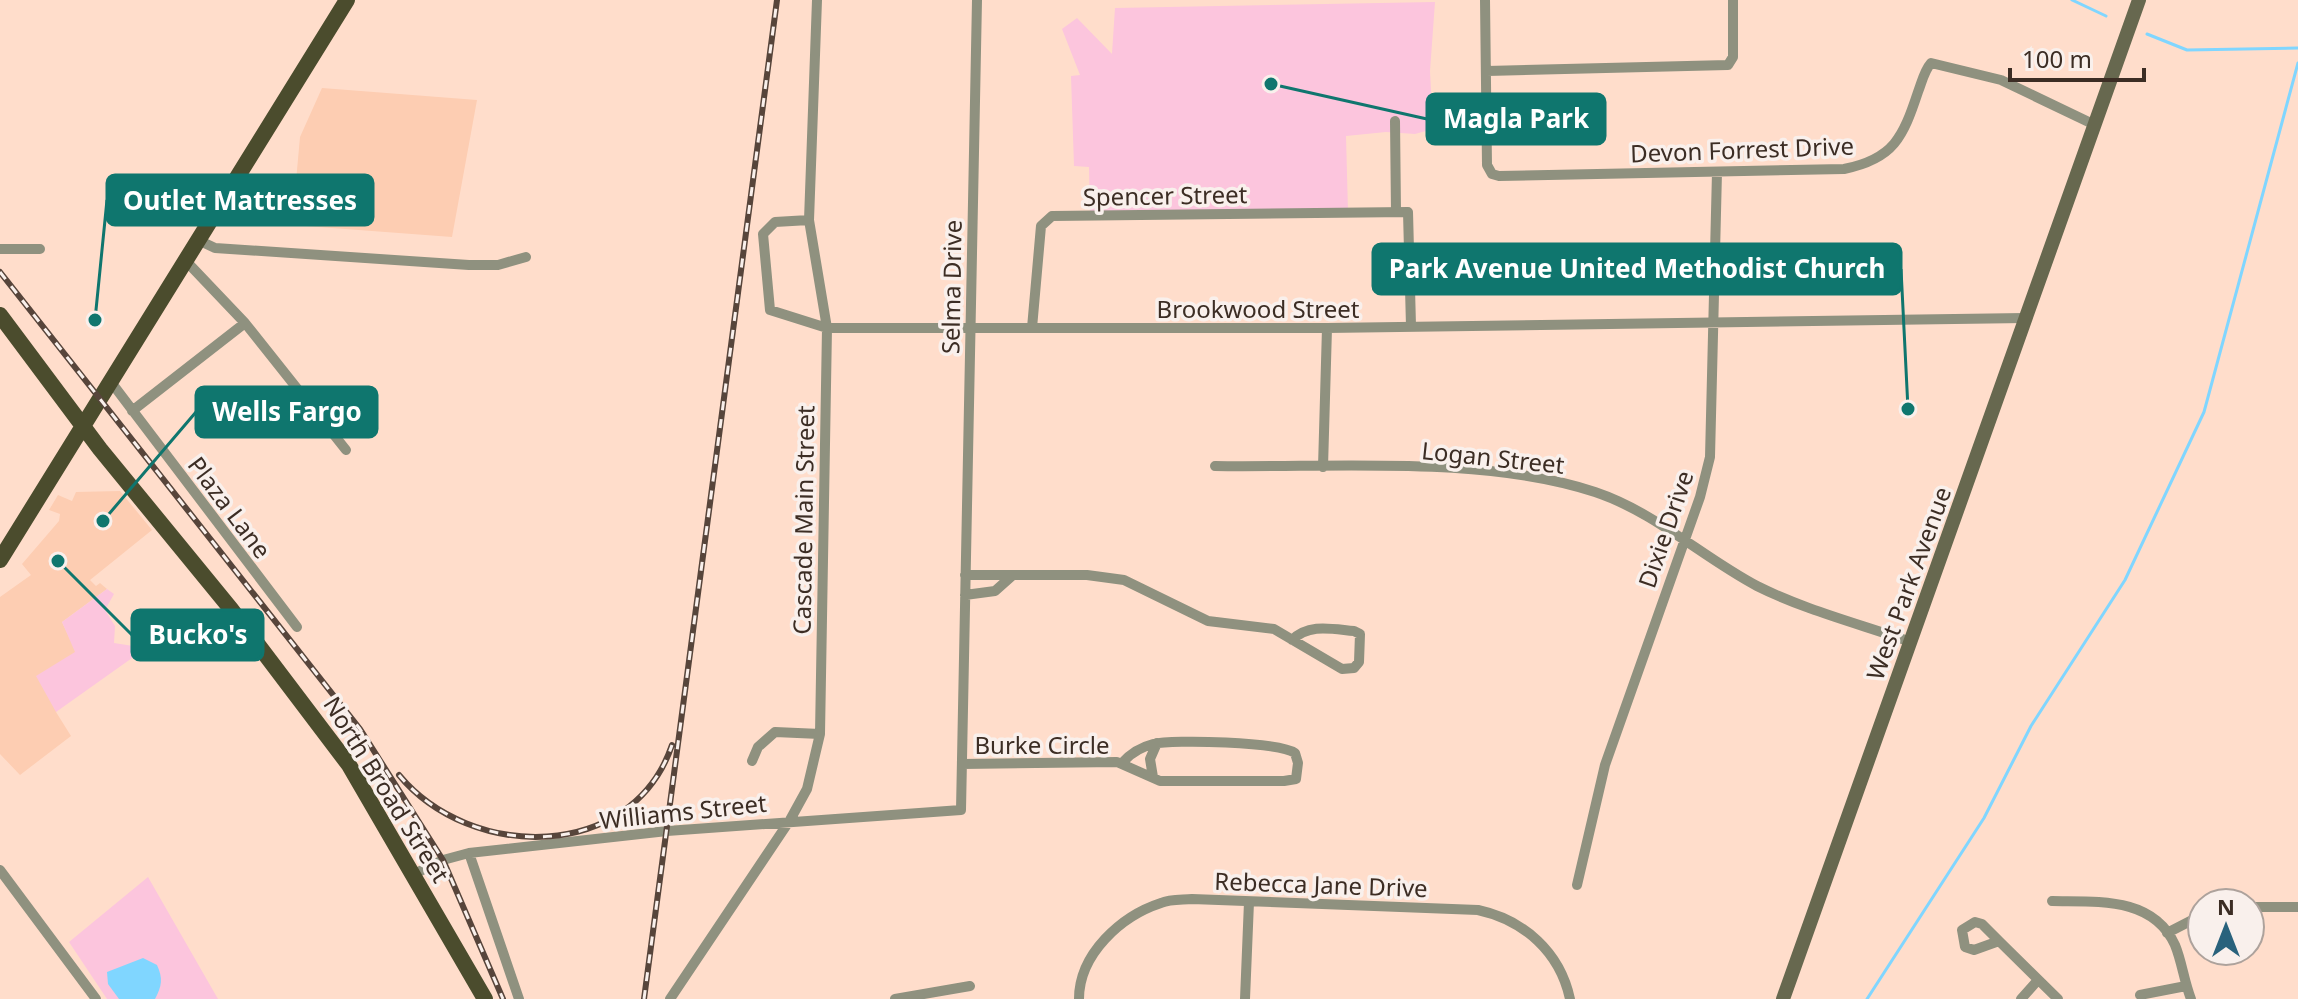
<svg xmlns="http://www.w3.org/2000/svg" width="2298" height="999" font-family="'Noto Sans',sans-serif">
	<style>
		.built { fill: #fdcdb2 }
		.green { fill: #fcc5dd }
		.water { fill: #80d6ff }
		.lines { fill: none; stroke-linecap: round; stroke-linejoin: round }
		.stream { stroke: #80d6ff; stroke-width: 3 }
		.minor { stroke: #8f917f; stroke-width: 10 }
		.secondary { stroke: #67684f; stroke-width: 14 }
		.primary { stroke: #4b4c2d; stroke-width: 16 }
		.rail-casing { stroke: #57453b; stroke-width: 6 }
		.rail { stroke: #f9f0ec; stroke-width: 3; stroke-dasharray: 9; stroke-linecap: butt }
		.labels { text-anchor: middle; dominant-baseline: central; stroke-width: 7; stroke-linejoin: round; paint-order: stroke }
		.street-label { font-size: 24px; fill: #3c2d24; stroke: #f9f0ec }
		.leader { fill: none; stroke: #0f766e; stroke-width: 3 }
		.callout-dot { fill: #0f766e; stroke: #f9f0ec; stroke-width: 3 }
		.callout { fill: #0f766e; stroke: #0f766e; stroke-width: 3 }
		.callout-label { font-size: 26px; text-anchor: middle; font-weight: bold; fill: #fff }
	</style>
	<rect width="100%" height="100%" fill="#ffddcb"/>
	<path class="built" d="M322 88 477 100 452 237 292 225 300 137Z
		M120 491 152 530 90 580 96 586 100 583 107 589 62 622 76 652 56 712 71 736 20 775 0 754V597L31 575 22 564 59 521 60 514 49 510 58 495 72 501 76 492Z"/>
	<path class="green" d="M1435 2 1430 71 1433 129 1415 134 1386 132 1346 136 1348 212 1090 216 1089 167 1074 166 1071 76 1080 75 1062 29 1077 18 1112 54 1115 8Z
		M107 589 114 594 105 610 115 626 114 643 133 646 134 631 145 626 156 641 56 712 36 676 75 652 62 622Z
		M148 877 218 999H107L69 942Z"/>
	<path class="water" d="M143 958 157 965C163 978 162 986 155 999H119L108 984 107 972Z"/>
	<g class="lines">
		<path class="stream" d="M2072 0 2106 16
			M2147 34 2187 50 2298 48
			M1867 999 1984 818 2031 726 2125 580 2204 412 2298 63"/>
		<path class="minor" d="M1485 0 1487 165 1492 174 1499 176 1844 169C1894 159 1903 137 1918 92 1922 82 1924 71 1931 63L2001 80 2095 125
			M1487 71 1728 65 1733 57V0
			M1395 121 1396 212
			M809 220 775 222 763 234 770 310 827 328H1327L2025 318
			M198 240 215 248 469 265H498L526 257
			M0 249H40
			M186 261 245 323 346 450
			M1032 328 1041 226 1052 216 1408 212 1411 326
			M111 382 297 627
			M132 411 245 323
			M1215 466C1334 468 1482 455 1595 492 1655 512 1702 557 1757 586 1805 610 1860 624 1911 642
			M1323 467 1327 328
			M965 575H1087L1124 580 1208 621 1274 629 1342 669 1354 668 1359 662 1360 634 1354 631C1332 629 1309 623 1292 640
			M965 595 995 591 1013 575
			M752 761 758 747 775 732 820 734
			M962 764 1117 762 1160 781H1284L1296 779 1298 763 1295 753C1279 742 1174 739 1153 744 1141 747 1130 754 1122 763
			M1153 777 1150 759 1157 743
			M469 853 519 999
			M0 870 96 999
			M414 874 443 860 469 853 667 831 961 810 977 0
			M1577 885 1605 765 1700 497 1710 457 1717 172
			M2052 901C2096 902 2153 896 2175 945 2182 962 2184 981 2191 999
			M2250 907H2298
			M1975 922 1982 924 1999 941 1974 950 1965 947 1962 930Z
			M2167 933 2202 915
			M1999 941 2058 999
			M2140 995 2186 986
			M670 999 790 820 807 789 820 734 827 328 809 220 817 0
			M895 999 970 986
			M1079 999C1079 954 1121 916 1161 903 1170 899 1182 900 1192 899L1478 910C1524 920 1560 952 1570 999
			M1245 999 1249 902
			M2021 999 2038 980"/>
		<path class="secondary" d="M1783 999 2139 0"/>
		<path class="primary" d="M0 315 100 449 231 609 349 765 485 999
			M0 560 347 0"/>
		<defs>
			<path id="rail" d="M0 272 360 729 443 860 503 999
				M399 775C470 861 632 863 672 745
				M644 999 777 0"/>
		</defs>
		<use href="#rail" class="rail-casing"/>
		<use href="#rail" class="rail"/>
	</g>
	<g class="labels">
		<g class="street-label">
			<text transform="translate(1742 149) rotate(-2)">Devon Forrest Drive</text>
			<text transform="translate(1165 195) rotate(-1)">Spencer Street</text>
			<text transform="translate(951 287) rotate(-89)">Selma Drive</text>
			<text x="1258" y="308">Brookwood Street</text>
			<text transform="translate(1493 457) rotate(6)">Logan Street</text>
			<text transform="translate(230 507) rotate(53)">Plaza Lane</text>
			<text transform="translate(803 520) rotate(-89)">Cascade Main Street</text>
			<text transform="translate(1665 529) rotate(-71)">Dixie Drive</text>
			<text transform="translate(1908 583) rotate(-70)">West Park Avenue</text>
			<text x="1042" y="744">Burke Circle</text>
			<text transform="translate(387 789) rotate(58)">North Broad Street</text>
			<text transform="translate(683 811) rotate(-6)">Williams Street</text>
			<text transform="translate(1321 884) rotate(2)">Rebecca Jane Drive</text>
		</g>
	</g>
	<path class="leader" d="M1271 84L1427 119M95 320L107 200M1908 409L1901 269M103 521L196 412M58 561L132 635"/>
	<g class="callout-dot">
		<circle cx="1271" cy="84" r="8"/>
		<circle cx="95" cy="320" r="8"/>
		<circle cx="1908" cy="409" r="8"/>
		<circle cx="103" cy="521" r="8"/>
		<circle cx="58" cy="561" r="8"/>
	</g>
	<g class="callout">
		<rect x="1427" y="94" width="178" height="50" rx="8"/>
		<rect x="107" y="175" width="266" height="50" rx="8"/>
		<rect x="1373" y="244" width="528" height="50" rx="8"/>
		<rect x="196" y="387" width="181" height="50" rx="8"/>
		<rect x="132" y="610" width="131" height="50" rx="8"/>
	</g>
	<g class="callout-label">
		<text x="1516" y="128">Magla Park</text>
		<text x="240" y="210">Outlet Mattresses</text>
		<text x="1637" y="278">Park Avenue United Methodist Church</text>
		<text x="287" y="421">Wells Fargo</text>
		<text x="198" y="644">Bucko's</text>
	</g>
	<g transform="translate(2226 927)"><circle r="38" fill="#f9f0ec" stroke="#ada29c" stroke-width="2"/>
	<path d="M0-6L14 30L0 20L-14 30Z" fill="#29627c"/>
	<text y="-12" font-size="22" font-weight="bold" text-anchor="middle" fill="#3c2d24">N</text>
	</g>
	<path d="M2010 68v12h134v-12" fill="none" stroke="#3c2d24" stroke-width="4"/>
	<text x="2022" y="68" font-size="24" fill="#3c2d24" stroke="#f9f0ec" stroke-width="6" paint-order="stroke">100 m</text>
</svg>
